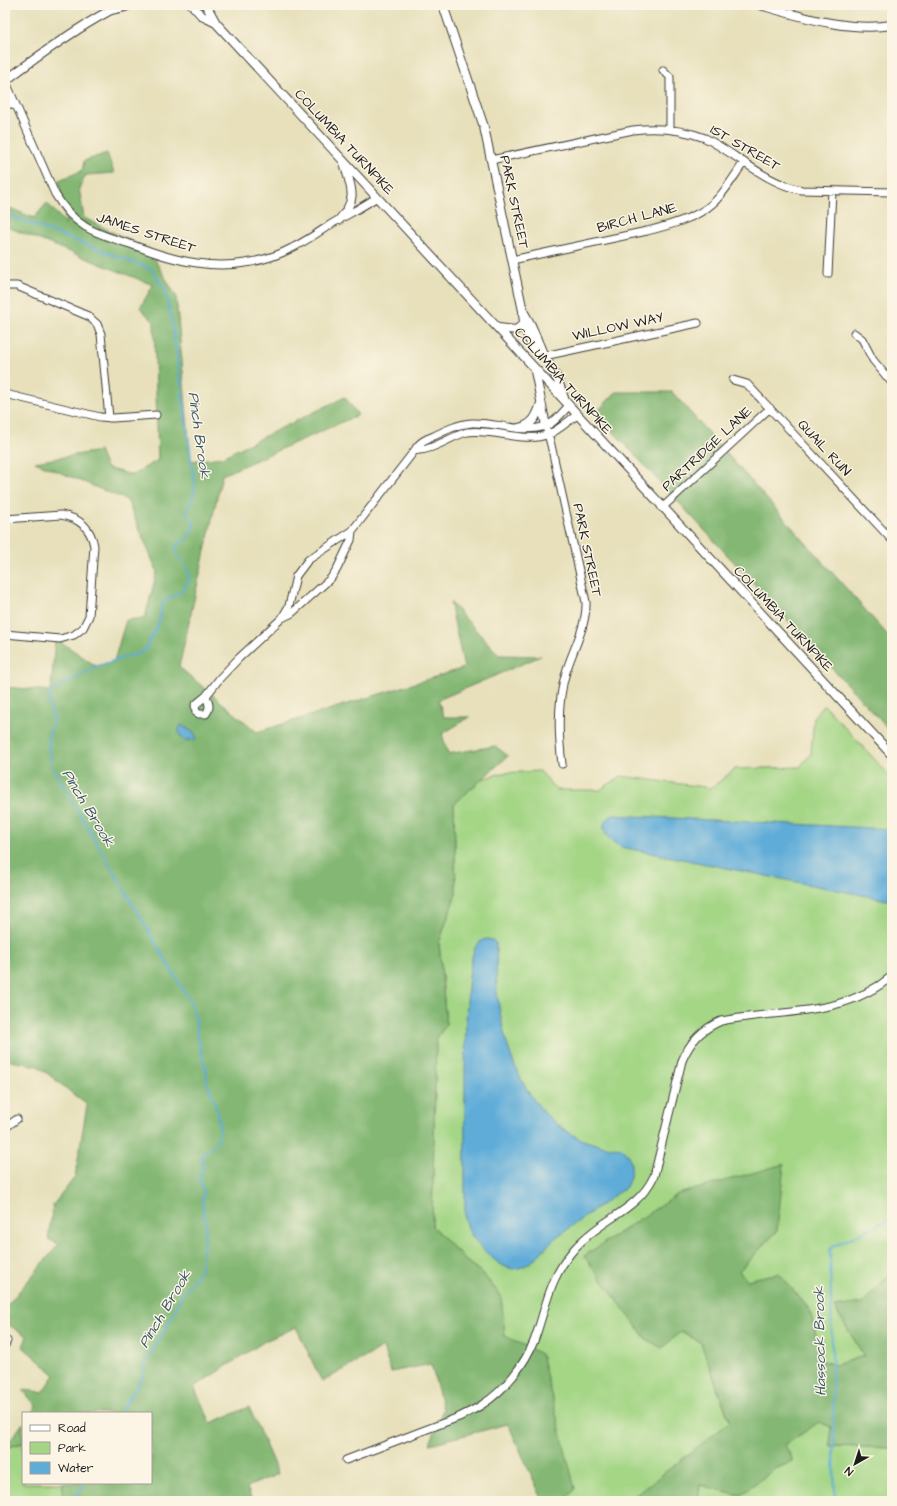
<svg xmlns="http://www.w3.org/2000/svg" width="897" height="1506" font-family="'Architects Daughter',sans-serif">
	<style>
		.green { fill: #a4d686; stroke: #607951 }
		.forest { fill: #83b773; stroke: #506a48 }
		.water { fill: #5eacd8; stroke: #3d647a }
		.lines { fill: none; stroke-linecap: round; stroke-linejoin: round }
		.stream { stroke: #5eacd8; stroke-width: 2 }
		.minor-casing { stroke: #3a3934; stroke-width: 9 }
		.major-casing { stroke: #3a3934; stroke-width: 10 }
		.minor { stroke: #fff; stroke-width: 7 }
		.major { stroke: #fff; stroke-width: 8 }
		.labels { text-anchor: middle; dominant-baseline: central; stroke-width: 3; stroke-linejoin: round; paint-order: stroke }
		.street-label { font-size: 14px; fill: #1c1c1c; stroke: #fcf5e5 }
		.water-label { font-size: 15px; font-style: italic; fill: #365667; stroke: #fcf5e5 }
	</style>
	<rect width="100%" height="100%" fill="#fcf5e5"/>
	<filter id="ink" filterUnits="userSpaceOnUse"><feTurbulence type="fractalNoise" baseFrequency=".025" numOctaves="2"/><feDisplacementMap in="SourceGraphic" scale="8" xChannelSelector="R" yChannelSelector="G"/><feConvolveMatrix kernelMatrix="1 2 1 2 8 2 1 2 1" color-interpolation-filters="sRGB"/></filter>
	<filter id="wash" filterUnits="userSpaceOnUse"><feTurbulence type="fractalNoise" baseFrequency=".012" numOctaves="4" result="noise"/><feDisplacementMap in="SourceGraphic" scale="16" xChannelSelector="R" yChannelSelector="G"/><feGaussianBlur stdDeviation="0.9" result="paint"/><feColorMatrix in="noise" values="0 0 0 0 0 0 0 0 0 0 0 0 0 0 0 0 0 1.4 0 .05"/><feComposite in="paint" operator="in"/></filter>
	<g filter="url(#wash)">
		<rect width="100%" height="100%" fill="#e7e0bb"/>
		<path class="green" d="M824 705 892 778V1272L863 1303 835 1307 864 1356 836 1365 822 1361 810 1310 779 1274 747 1280 739 1271 777 1231 678 1194 585 1256 662 1348 681 1331 701 1343 730 1423 628 1501H564L575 1488 505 1336 501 1296 482 1273 466 1261 432 1226 436 1040 446 1024 439 943 456 893 454 804 482 779 502 773 540 771 556 790H600L621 776 711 788 735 769 800 767 811 754 814 716Z
			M819 1422 831 1427V1446L892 1448V1501H698L700 1485 740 1495 773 1470 793 1461 785 1445Z
			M23 1443V1483H63L62 1501H5V1448Z"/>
		<path class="forest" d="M107 153 114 173 86 175 79 188 84 218 149 250 176 296 191 461 222 457 345 397 358 415 222 475 179 667 257 732 464 668 450 602 499 655 541 656 438 700 444 717H470L442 734 448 754 495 746 508 756 454 804 456 893 439 943 446 1024 436 1040 432 1226 466 1261 482 1273 501 1296 505 1336 541 1354 575 1489 564 1501H543L508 1424 430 1444 443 1409 431 1364 391 1372 383 1347 322 1382 296 1327 265 1341 194 1387 211 1423 249 1407 278 1474 247 1487 252 1501H62L63 1483H151V1413H31L36 1406 23 1390 43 1392 55 1375 23 1347 27 1336 5 1323V1308L59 1244 48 1239 53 1205 75 1177 87 1105 38 1066 5 1060V687L51 691 55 638 96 666 114 661 126 620 145 618 157 571 127 500 35 462 99 451 106 468 132 475 158 460 154 322 140 308 153 285 5 226V206L34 218 47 203 66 224 59 180 82 171 84 161Z
			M616 392H672L892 640V733L596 413Z
			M784 1164 777 1231 739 1271 747 1280 779 1273 810 1310 822 1361 836 1365 864 1356 834 1307 863 1303 892 1272V1448L830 1446 831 1427 819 1422 785 1445 793 1461 773 1470 740 1495 700 1485 698 1501H628L730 1422 701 1343 681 1331 662 1348 646 1339 584 1256 678 1194Z
			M23 1423V1443L5 1448Z"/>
		<path class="water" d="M181 725 193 732 196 736 195 741 189 739 187 742C181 739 176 731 181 725Z
			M613 815 892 829V901L621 847C608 840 594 826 613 815Z
			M487 939 492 940 496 943C497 960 496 976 497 992 503 1043 519 1097 562 1128 570 1133 577 1138 586 1141 597 1145 610 1147 622 1148 634 1159 633 1173 626 1187L555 1238C545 1247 539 1258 526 1265 521 1268 514 1270 509 1268 497 1266 474 1241 469 1231 467 1227 467 1223 465 1219 465 1154 464 1089 466 1023 467 1005 468 964 475 948 478 942 482 940 487 939Z"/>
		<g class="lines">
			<path class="stream" d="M5 214 151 269 165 290 173 328 195 486 193 498 186 512 194 523C190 536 188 540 176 545L177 554 187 568 189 576 188 583 183 590 165 601 162 605 159 623 145 650 139 654 128 656 93 668 53 691 48 696 53 717 48 743 52 767 191 1003 196 1020 197 1034 207 1074 206 1079C212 1096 226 1125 216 1143 212 1148 205 1150 202 1155L203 1169 199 1178 204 1192 202 1202 206 1225 200 1271 182 1295 171 1319 144 1366 143 1376 120 1413
				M75 1501 84 1483
				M835 1501 830 1250 832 1247 892 1218"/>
		</g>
	</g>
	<g filter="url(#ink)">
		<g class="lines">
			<defs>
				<path id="minor" d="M663 70 670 77V129
					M5 80 55 194C75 228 95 233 130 244 152 252 174 260 197 263 228 268 264 263 292 248 306 241 319 232 333 223 348 214 363 207 377 197
					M5 101 17 107
					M491 160 633 130C658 127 681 129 705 138 737 154 766 184 802 190L892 192
					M512 260 647 231C667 226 697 218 712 204 725 193 734 176 744 162
					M828 274 832 191
					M5 286H17L88 316 97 324 101 334 109 418
					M854 333 862 339 873 360 892 383
					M544 356 698 323
					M733 380 747 384 892 540
					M5 394 100 417 113 418 156 415
					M546 426 551 445 586 602C587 626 573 649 566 672 557 702 558 733 562 764
					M415 450C431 452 451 436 467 432 492 428 525 444 549 434 559 430 568 421 577 415
					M662 508 770 408
					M5 519 61 515C79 518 91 528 94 546L89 616 83 628 74 635 60 639 5 634
					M282 618 292 613 331 578 337 569 351 540 352 531 415 450C419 442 426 439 434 436 446 430 458 424 472 423 496 422 522 434 546 426 555 423 562 412 569 406
					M206 696C209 704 211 707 206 714H199L196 712 195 705 206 696 220 678 239 658 282 618 289 606 296 576 308 560 352 531
					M5 1128 17 1119
					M5 1345 7 1341
					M346 1460 459 1417C467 1413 476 1409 483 1404 504 1391 525 1364 534 1341 547 1306 548 1279 575 1248 600 1219 638 1211 654 1176L682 1061C690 1041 702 1029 721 1021 781 1009 842 1018 892 976"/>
				<path id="major" d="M192 5 202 16 216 23
					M206 5 216 23 892 755
					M443 5 484 127 523 311 531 325 544 356 557 378 564 398
					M760 5C802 17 849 32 892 25
					M5 81C38 56 72 31 109 11 115 8 123 9 129 5
					M339 220C359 198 351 188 344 163
					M523 314C524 326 530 353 544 356
					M498 328 516 330 524 324
					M535 371 546 426
					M519 428C533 425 537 416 541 403"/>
			</defs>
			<use href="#minor" class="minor-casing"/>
			<use href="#major" class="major-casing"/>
			<use href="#minor" class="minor"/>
			<use href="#major" class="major"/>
		</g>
	</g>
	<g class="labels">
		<g class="street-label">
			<text transform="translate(344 142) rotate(47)">COLUMBIA TURNPIKE</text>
			<text transform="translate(745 148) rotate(30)">1ST STREET</text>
			<text transform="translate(514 202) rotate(78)">PARK STREET</text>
			<text transform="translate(637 218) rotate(-15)">BIRCH LANE</text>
			<text transform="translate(146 233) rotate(18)">JAMES STREET</text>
			<text transform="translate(618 327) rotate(-12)">WILLOW WAY</text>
			<text transform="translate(563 381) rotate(48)">COLUMBIA TURNPIKE</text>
			<text transform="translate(824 448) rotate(47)">QUAIL RUN</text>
			<text transform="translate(707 449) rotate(-43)">PARTRIDGE LANE</text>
			<text transform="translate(587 550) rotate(78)">PARK STREET</text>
			<text transform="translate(783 619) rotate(47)">COLUMBIA TURNPIKE</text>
		</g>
		<g class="water-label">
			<text transform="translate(199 435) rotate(82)">Pinch Brook</text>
			<text transform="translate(88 808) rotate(59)">Pinch Brook</text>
			<text transform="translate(165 1309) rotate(-59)">Pinch Brook</text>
			<text transform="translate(820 1341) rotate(-91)">Hassock Brook</text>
		</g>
	</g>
	<rect width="897" height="1506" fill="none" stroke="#fcf5e5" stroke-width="20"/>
	<rect x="22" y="1412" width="130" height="72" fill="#fcf5e5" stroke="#a29e95"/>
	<rect x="30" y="1425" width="20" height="6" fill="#ffffff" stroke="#a29e95"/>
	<text x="58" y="1432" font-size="12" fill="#1c1c1c">Road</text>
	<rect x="30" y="1442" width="20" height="12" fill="#a4d686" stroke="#a29e95"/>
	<text x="58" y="1452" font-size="12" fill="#1c1c1c">Park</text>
	<rect x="30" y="1462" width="20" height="12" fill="#5eacd8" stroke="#a29e95"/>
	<text x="58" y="1472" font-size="12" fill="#1c1c1c">Water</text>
	<g transform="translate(855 1464) rotate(219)" stroke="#fcf5e5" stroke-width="3" paint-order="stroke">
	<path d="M0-3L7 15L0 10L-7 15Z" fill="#1c1c1c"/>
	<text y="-6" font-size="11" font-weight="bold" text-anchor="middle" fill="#1c1c1c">N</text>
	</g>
</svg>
